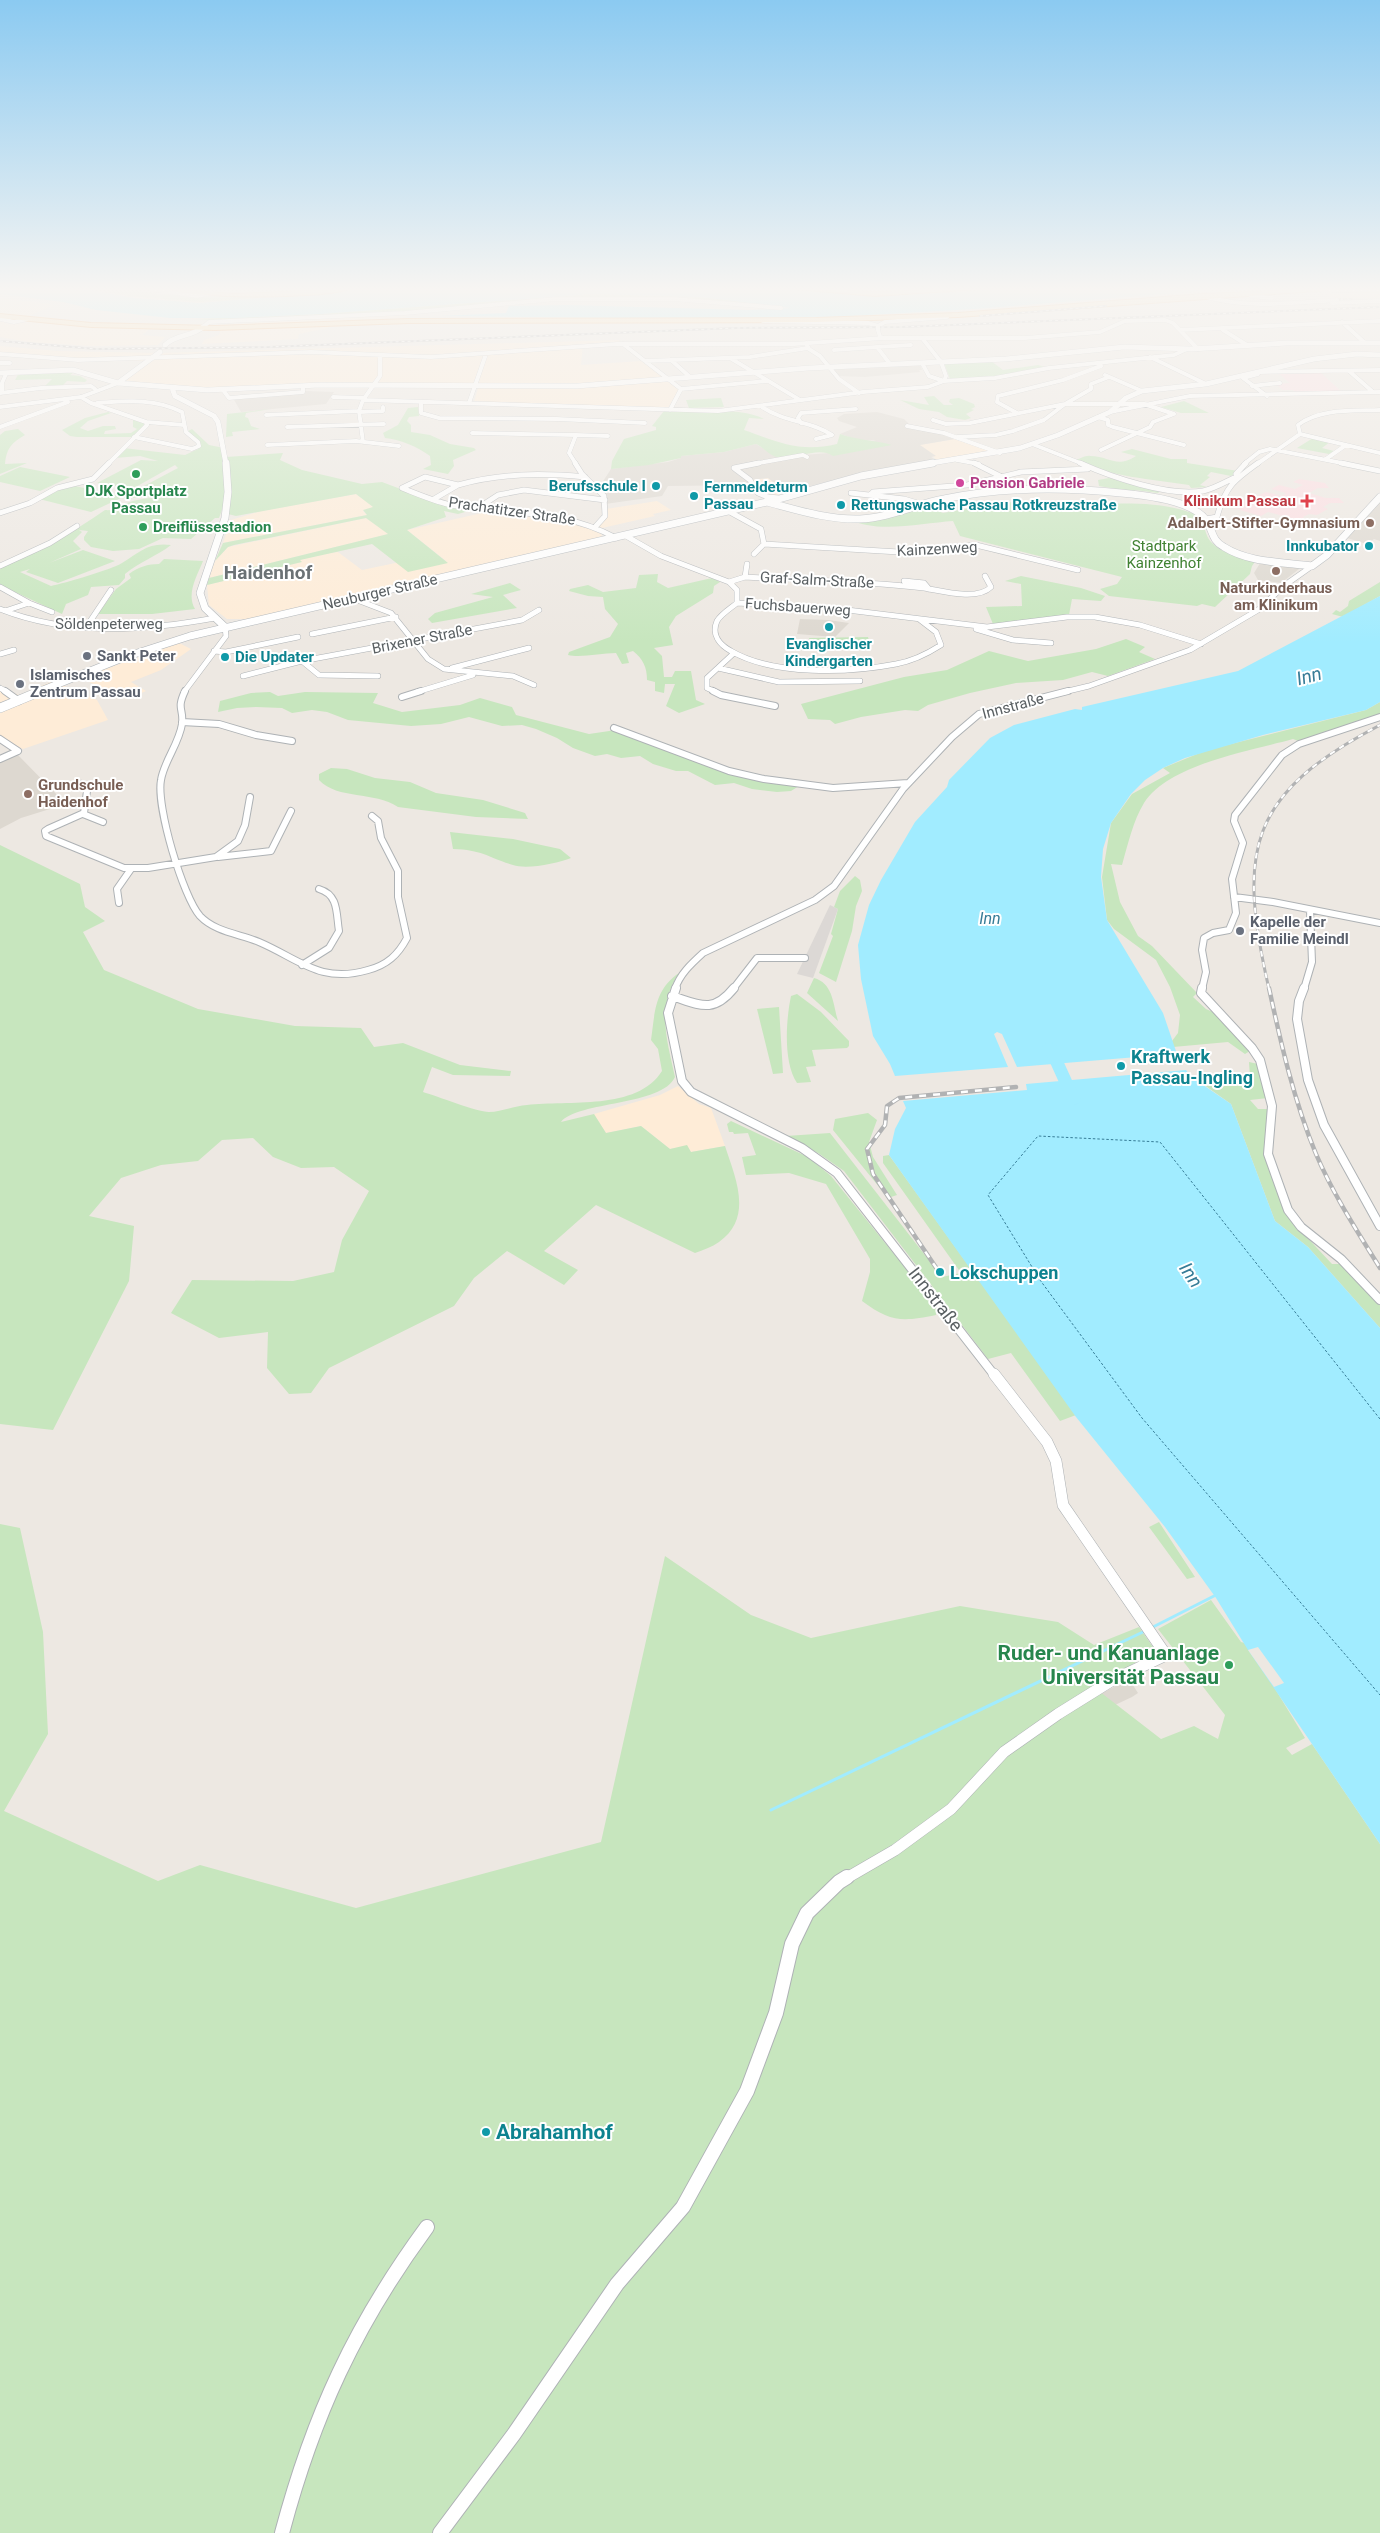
<svg xmlns="http://www.w3.org/2000/svg" width="1380" height="2533" font-family="Roboto,sans-serif">
	<style>
		.commercial { fill: #feecd7 }
		.industrial { fill: #dcd8d5 }
		.education { fill: #ddd8d0 }
		.medical { fill: #fbdde1 }
		.green { fill: #c7e6be }
		.water { fill: #a1ecff }
		.pier { fill: #ede8e2 }
		.lines { fill: none; stroke-linecap: round; stroke-linejoin: round }
		.stream { stroke: #a1ecff; stroke-width: 3 }
		.river { fill: #a1ecff; fill-rule: evenodd }
		.ferry { stroke: #367c97; stroke-width: 1; stroke-dasharray: 2.5 2; stroke-linecap: butt }
		.street-tunnel { stroke: #c8c6c2; stroke-width: 4; stroke-dasharray: 4 2; stroke-linecap: butt }
		.street-far5-casing { stroke: #aeb2b5; stroke-width: 4.5 }
		.street-far4-casing { stroke: #aeb2b5; stroke-width: 6 }
		.street-far3-casing { stroke: #aeb2b5; stroke-width: 8 }
		.street-far2-casing { stroke: #aeb2b5; stroke-width: 10 }
		.street-far1-casing { stroke: #aeb2b5; stroke-width: 12 }
		.street-casing { stroke: #aeb2b5; stroke-width: 16 }
		.secondary-far2-casing { stroke: #afb4b8; stroke-width: 5.5 }
		.secondary-far1-casing { stroke: #afb4b8; stroke-width: 8 }
		.secondary-casing { stroke: #afb4b8; stroke-width: 10 }
		.primary-casing { stroke: #f2a356; stroke-width: 2 }
		.street-far5 { stroke: #fff; stroke-width: 4 }
		.street-far4 { stroke: #fff; stroke-width: 5 }
		.street-far3 { stroke: #fff; stroke-width: 6 }
		.street-far2 { stroke: #fff; stroke-width: 8 }
		.street-far1 { stroke: #fff; stroke-width: 11 }
		.street { stroke: #fff; stroke-width: 14 }
		.secondary-far2 { stroke: #fff; stroke-width: 5 }
		.secondary-far1 { stroke: #fff; stroke-width: 7 }
		.secondary { stroke: #fff; stroke-width: 9 }
		.primary { fill: #ffdca6; fill-rule: evenodd }
		.rail-far2-casing { stroke: #b1b2b3; stroke-width: 2 }
		.rail-far1-casing { stroke: #b1b2b3; stroke-width: 3 }
		.rail-casing { stroke: #b1b2b3; stroke-width: 4.5 }
		.rail-far2 { stroke: #fff; stroke-width: 1; stroke-dasharray: 3; stroke-linecap: butt }
		.rail-far1 { stroke: #fff; stroke-width: 2; stroke-dasharray: 5.5; stroke-linecap: butt }
		.rail { stroke: #fff; stroke-width: 2.5; stroke-dasharray: 7; stroke-linecap: butt }
		.street-bridge-casing { stroke: #aeb2b5; stroke-width: 4.5; stroke-linecap: butt }
		.street-bridge { stroke: #fff; stroke-width: 4 }
		.leisure-dot { fill: #2e9e5b; stroke: #fff; stroke-width: 2 }
		.hotel-dot { fill: #d1479c; stroke: #fff; stroke-width: 2 }
		.culture-dot { fill: #0f9aa8; stroke: #fff; stroke-width: 2 }
		.health-dot { fill: #e0444e; stroke: #fff; stroke-width: 2 }
		.education-dot { fill: #8d6e63; stroke: #fff; stroke-width: 2 }
		.worship-dot { fill: #6b7280; stroke: #fff; stroke-width: 2 }
		.labels { text-anchor: middle; dominant-baseline: central; stroke-width: 4; stroke-linejoin: round; paint-order: stroke }
		.far-hotel-label { font-size: 15px; font-weight: bold; fill: #b23c85; stroke: #fff; text-anchor: start }
		.far-culture-label { font-size: 15px; font-weight: bold; fill: #0d838f; stroke: #fff; text-anchor: start }
		.far-leisure-label { font-size: 15px; font-weight: bold; fill: #27864d; stroke: #fff }
		.far-health-label { font-size: 15px; font-weight: bold; fill: #be3a42; stroke: #fff; text-anchor: end }
		.far-street-label { font-size: 15px; fill: #5a6063; stroke: #fff }
		.far-education-label { font-size: 15px; font-weight: bold; fill: #785e54; stroke: #fff; text-anchor: end }
		.far-park-label { font-size: 15px; fill: #418233; stroke: #fff }
		.far-worship-label { font-size: 15px; font-weight: bold; fill: #5b616d; stroke: #fff; text-anchor: start }
		.far-water-label { font-size: 16px; font-style: italic; fill: #367c97; stroke: #fff }
		.culture-label { font-size: 18px; font-weight: bold; fill: #0d838f; stroke: #fff; text-anchor: start }
		.street-label { font-size: 18px; fill: #5a6063; stroke: #fff }
		.far-district-label { font-size: 19px; font-weight: bold; fill: #6b7275; stroke: #fff }
		.water-label { font-size: 19px; font-style: italic; fill: #367c97; stroke: #fff }
		.near-leisure-label { font-size: 21px; font-weight: bold; fill: #27864d; stroke: #fff; text-anchor: end }
		.near-culture-label { font-size: 21px; font-weight: bold; fill: #0d838f; stroke: #fff; text-anchor: start }
	</style>
	<rect width="100%" height="100%" fill="#ede8e2"/>
	<path class="commercial" d="M1380 289V298H1333L1324 291Z
		M0 298 51 304 50 305 52 306 27 317 3 314H0Z
		M405 313 406 317 365 321 211 325Z
		M0 321 10 324 30 322 151 328 142 335 165 337 158 345 91 346 29 342 0 337Z
		M328 325V328L299 334 298 339 202 344 204 340 219 335 221 329Z
		M619 340 620 343 583 345 581 365 642 361 679 389 668 408 474 402 479 385 212 389 126 381 150 361 85 360 0 354V346L58 351 159 353Z
		M961 438 997 451 938 461 919 445Z
		M768 478 786 492 769 498 759 493 751 480Z
		M356 494 374 507 363 511 367 515 223 543 231 520 261 511Z
		M657 501 671 510 653 514 655 516 602 528 596 526 604 520 606 509Z
		M482 513 577 521 600 532 603 538 248 619H227L209 605 207 585 301 562 299 560 323 554 338 552 362 570 400 562 446 561 407 530Z
		M366 518 389 534 209 578 215 561 228 547Z
		M179 643 191 649 161 670 131 682 146 691 133 697H123L80 678Z
		M53 681 97 700 108 720 23 749 8 741 0 743V687L19 695Z
		M678 1086 699 1104 711 1108 725 1146 691 1152 687 1146 670 1149 641 1126 606 1133 594 1114 660 1095Z"/>
	<path class="industrial" d="M830 905 838 909 813 978 797 974Z"/>
	<path class="education" d="M920 364 922 370H919L920 372 865 377 838 376 831 368Z
		M305 391 334 392 326 404 241 412 233 398Z
		M877 412 904 419 912 427 961 438 920 445 936 456 931 457 938 461 858 474 786 492 768 478 751 480 754 485 668 486 662 496 605 504 598 489 611 469 668 462 681 458V456L724 452 756 444 778 457 829 453 876 440 862 441 840 434 857 427 839 421 837 418 844 414Z
		M1380 502V541L1374 539 1367 544 1347 538Z
		M1262 560 1299 567V569L1281 583 1258 580 1254 573Z
		M800 619 828 620 849 623 835 637 797 634Z
		M17 754 66 804 21 818 0 829V759Z
		M1129 1679 1138 1693 1132 1697 1081 1721 1070 1710Z"/>
	<path class="medical" d="M1320 372 1343 393 1298 395 1293 390H1283L1276 384 1290 383 1278 373Z
		M1299 479 1325 483 1329 488H1318L1309 493 1326 498H1339L1344 503H1330L1323 507 1328 509 1317 515 1309 514 1303 517 1308 524H1296L1291 518 1268 512 1261 516 1222 505 1237 498 1263 506 1273 500 1257 496 1266 492 1282 496 1286 493 1271 489 1279 485 1295 489 1303 485 1293 482Z"/>
	<path class="green" d="M88 289H143L138 292 199 297 299 295 201 302 128 296Z
		M178 289H311L249 292Z
		M591 294 701 297 774 305 674 298H557L408 312 222 321 195 319 320 314Z
		M991 361 1003 370 1038 365 1045 367 996 376 950 379 944 363Z
		M56 371 73 373 70 375 80 376 87 380 85 382 67 381 61 387H44L52 379 15 380 19 373Z
		M934 396 944 405H953L949 402 950 399 959 398 974 404 975 407 971 409 974 410 966 414 971 418 965 420 947 417 939 412 919 409 900 400 929 405 924 397Z
		M721 398 724 407 689 408 686 400Z
		M1184 401 1209 413H1181L1161 407Z
		M418 407 419 416 409 417 407 421 411 425V432L430 435 450 444 474 448 476 450 453 460 454 466 448 474 423 469 431 465 430 456C418 447 399 439 385 438L383 433 398 425 408 408Z
		M270 409 246 413 245 417 248 418 251 426 260 429 232 432 233 436 226 437 227 414Z
		M664 411C693 413 738 406 764 419L749 418 744 430C778 442 800 453 837 444L840 434C857 440 874 440 892 445L833 456C817 445 793 462 777 457 769 455 763 447 756 444L724 452 681 456V458L649 465 611 469 612 461 624 439 656 430V427L652 426Z
		M108 412 111 413 88 421 80 428 88 431 103 426H115L116 429 105 431 104 434 131 433 137 429 133 427V418L144 423V426L133 437H77L70 436 62 430 85 418Z
		M18 429 25 435C12 442 6 449 5 464L27 463 0 474V435L5 431Z
		M192 429 209 445 224 448 226 457 283 453 280 460 302 470 362 484 382 482 451 508 472 510 458 514 444 511 446 517 407 530 448 563 408 572 372 544 300 560 302 562 207 585 209 578 388 534 366 518 234 545 228 547 215 561 223 543 367 515 363 510 373 507 356 494 236 516 228 514V493L219 518H215L191 539 163 538 139 549 113 551 91 547 84 540V537L88 531 79 530 82 532 73 541 81 549 49 563 83 550 115 561 58 583 26 572 30 569 20 572 51 586C65 583 110 570 122 563 140 552 148 542 171 545 157 556 139 562 125 574V578L119 585 91 587 88 595 66 604 62 614 0 585V568C38 553 73 532 105 510 116 511 118 506 127 503 135 500 142 499 150 498L146 496 126 499 123 497 91 512 39 499 71 485 123 497 178 468 175 465 132 489 97 483 141 460 158 461 140 456 114 458 123 448 185 455 198 449V441L186 432Z
		M1313 438 1330 442 1322 448 1334 451 1329 454 1297 448Z
		M1132 449 1171 459H1187V463L1238 471 1231 476 1211 472 1207 476 1210 477 1200 485 1207 487 1191 488 1189 485C1152 479 1109 477 1075 460 1080 459 1086 455 1090 456 1110 456 1116 469 1136 456L1121 452Z
		M20 467 70 477 40 491 0 482V476Z
		M1109 478 1164 489 1158 493 1135 490 1134 492 1099 486 1098 480Z
		M1040 500C1090 510 1143 495 1192 513 1207 518 1202 533 1212 543 1224 555 1242 556 1257 559L1252 566 1250 574 1215 607 1202 604 1197 606 1109 596 1100 589 1117 584 1122 577 960 536 953 521C923 523 876 534 849 519L924 505 943 513 1000 503Z
		M164 559 203 561C197 576 186 594 195 609L152 614H98L116 589 131 578 129 574C138 567 148 564 159 564Z
		M658 574 657 582 668 588 712 578 720 582 714 586 713 593 676 616 669 627 673 645 654 648 662 656 664 677H672L675 671H691L696 700 705 704 679 713 666 706 675 684H665L664 693 655 691V682L647 680C647 667 643 659 633 651L626 653 629 663 622 664 616 653C601 653 581 658 568 655L569 652 610 637 618 624 605 609 603 597 588 596 569 591 570 589 588 585 603 592 636 588 639 575Z
		M1021 576 1081 588 1105 596 1101 601 1072 599 1069 615 993 624 986 607 1022 606 1021 584 1005 581Z
		M1380 582V596L1343 617 1332 614 1336 610 1340 612 1348 606 1349 601Z
		M510 583 521 590 503 595 517 608 432 623 428 619 435 613 493 597 471 594Z
		M868 637 871 648 812 650 809 638Z
		M1126 639 1145 647 1139 652 1155 659 1108 676 1092 672 1063 680 1016 683 970 693 928 705 918 711 905 710 861 717 835 724 830 720 808 719 801 704 904 677 947 670 989 651 1028 661 1096 649Z
		M270 692 278 696 305 692 378 693 373 703 402 712 460 705 480 698 512 707 516 715 589 734 616 730 727 772 799 786 791 791 777 792 752 789 734 783 715 785 688 771H676L653 764 640 756 621 758 607 754 595 756 573 748 557 738 536 729 522 725 502 726 469 717 441 724 411 726 348 720 327 712 312 710 292 713 282 708 256 707 237 708 218 712 220 701 251 693Z
		M1380 702V719L1301 742 1293 739C1250 751 1169 764 1144 803 1133 821 1128 844 1122 865L1111 864 1120 902 1138 936 1152 946 1197 993 1193 997 1206 1009 1215 1013 1250 1051 1245 1054 1228 1042 1173 1047 1172 1041 1178 1033 1180 1015 1170 987 1156 960 1114 929 1107 920 1102 877 1111 823 1132 794 1170 773 1163 768 1207 750 1366 710Z
		M331 768 347 769 375 778 410 782 436 793 483 800 525 813 528 819 476 817 398 807C374 791 338 800 319 780V774Z
		M450 832 513 839 560 849 571 858C558 863 527 870 513 865 487 857 483 850 453 849Z
		M0 845 80 884 85 907 105 921 83 932 104 970 198 1009 295 1026 361 1028 374 1047 403 1043 460 1065 511 1071 510 1076 453 1075 432 1067 423 1092C437 1096 477 1112 489 1112 501 1112 514 1106 527 1105 568 1100 637 1111 662 1071L658 1049 651 1040C655 1013 654 990 679 973 656 1007 667 1040 675 1077 662 1106 578 1101 561 1122L594 1114 606 1133 641 1126 670 1149 687 1145 691 1152 725 1146C735 1177 754 1217 719 1242 712 1247 703 1250 695 1253L596 1205 544 1251 578 1270 564 1285 507 1251 474 1278 454 1306 329 1368 311 1393 289 1394 267 1368 268 1332 219 1338 171 1313 192 1280 293 1281 334 1272 342 1240 369 1191 334 1167 301 1168 273 1157 253 1138 222 1140 198 1161 161 1165 121 1178 89 1216 134 1226 129 1281 53 1430 0 1424Z
		M855 876 860 880 862 891 856 906 852 931 836 982 819 973 833 936 831 934 838 909 834 907 840 891Z
		M814 978C833 983 833 1004 838 1021L807 993Z
		M797 994 821 1012 849 1041V1046L847 1048 812 1050 816 1066 806 1067 811 1082 797 1083C783 1062 786 1020 791 996Z
		M779 1007 783 1073 773 1074 757 1009Z
		M1249 1062 1258 1064 1268 1098 1250 1100 1258 1109H1269L1265 1156 1286 1215 1332 1264H1343L1380 1303V1328L1308 1247 1275 1221 1231 1104 1200 1082 1250 1077Z
		M868 1113 877 1120 869 1142 873 1157 897 1195 888 1198 833 1130 835 1119Z
		M731 1121 808 1157 831 1176 936 1306V1315C902 1322 890 1322 862 1301L870 1272V1259L826 1184 789 1173 746 1175 742 1157 756 1155 748 1133 734 1134 733 1132H729L727 1124Z
		M830 1133 942 1277 961 1273 883 1163V1156L889 1155 1076 1415 1060 1421 1011 1353 988 1359 844 1171 818 1153 786 1136Z
		M1159 1522 1195 1577 1187 1579 1149 1527Z
		M0 1524 20 1528 43 1632 48 1734 4 1811 158 1881 200 1865 356 1908 601 1842 665 1556 751 1615 811 1638 960 1606 1058 1622 1094 1645 1139 1627 1155 1650 1095 1688 1161 1739 1194 1726 1218 1739 1225 1715 1158 1629 1211 1600 1241 1642 1258 1647 1274 1687 1305 1738 1286 1748 1292 1755 1312 1744 1380 1844V2533H0Z"/>
	<path class="water" d="M0 289H85L134 298 199 303 367 289H787L881 295 948 293 990 289H1228L974 309 833 317 698 319 439 316 506 313 509 306 567 305 749 310 791 308 701 297 591 294 320 314 234 318H170L96 310 63 302 0 294Z
		M1380 596V702L1366 710 1263 735 1185 758 1163 768 1145 780 1131 794 1111 823 1103 849 1101 877 1107 920 1163 1013 1177 1054 1144 1057 1141 1054H1137V1057L1017 1067 1002 1034 997 1032 994 1034 1008 1067 895 1076 890 1064 873 1036 861 979 858 945 869 905 881 880 915 822 947 787 949 780 990 738 1014 725 1075 709 1082 710V707L1238 671Z
		M1186 1070 1190 1076 1231 1104 1275 1221 1308 1247 1380 1328V1844L1248 1650 1216 1598 1165 1527 1076 1417 889 1155 895 1129 906 1108 903 1101 1027 1090 1026 1084Z"/>
	<path class="pier" d="M1258 1647 1284 1683 1274 1687 1248 1650Z"/>
	<g class="lines">
		<path class="stream" d="M1153 1627 1214 1596
			M771 1810 1145 1631"/>
		<path class="river" d="M1049 1041 1056 1045 1081 1100 1079 1103 1074 1105 1067 1100 1042 1045Z"/>
		<path class="ferry" d="M1380 1419 1160 1142 1038 1136 988 1195 1040 1280 1142 1418 1380 1695"/>
		<path class="street-tunnel" d="M1337 300H1354"/>
		<defs>
			<path id="street-far5" d="M151 289 197 296 212 293
				M1322 291 1379 289
				M1203 296C1247 309 1292 303 1337 300
				M1251 296 1272 298
				M1332 303 1380 301
				M0 319 14 322 27 319
				M763 321 868 323 878 326 885 322 947 317
				M1342 322 1365 343
				M203 327 209 322 405 313 556 299H673L781 308
				M1180 330 1380 321
				M1223 330 1247 345
				M884 338H1025L1100 332 1125 321 1165 320 1173 323 1198 349
				M922 338 941 362 946 376 944 381 929 376 922 363
				M806 343 809 349 820 356 839 379 859 393
				M623 344 681 389
				M877 347 911 345
				M834 350 877 347 890 364
				M0 354 78 360 311 352 431 357 617 344H794L883 338 880 337 878 330
				M1150 357 1206 384
				M730 358 800 400
				M671 360 690 377
				M645 361 750 357 808 348
				M0 363H10
				M1349 371 1373 392
				M1105 375 1142 391
				M1252 386 1280 383
				M223 390 229 398 303 392V386
				M0 393 41 388 91 386 95 389
				M2 393V383L6 374
				M1267 396 1243 378 1258 374V372L1380 370
				M81 397 91 403 146 422 147 425 108 464
				M333 397 365 398
				M363 400 718 411 863 392 928 387 944 381 995 378 1049 368 1174 355 1187 349
				M421 402V413L439 418 557 419 645 423
				M97 403C127 401 155 398 182 412L186 432 198 442 199 446 192 449 134 437
				M469 403 486 354
				M0 407 81 397 118 383
				M762 407C786 423 809 420 832 435
				M670 410 681 389 767 381
				M360 412 383 411V407
				M1110 412 1190 396 1380 392
				M1017 413 997 402 998 396 1063 380 1101 366
				M266 415 359 411
				M1098 417 1108 420V425L1113 427 1184 445
				M933 420 946 424 970 423 1065 404 1091 389V384L1109 377
				M146 422 184 425
				M801 423 798 418 801 413 856 409
				M907 426 944 433 1000 453
				M0 427 68 402
				M287 427 384 424
				M472 433 576 435 569 453 576 464
				M1300 434 1298 425C1320 408 1354 411 1380 410
				M1300 434 1380 453
				M576 435 608 436
				M957 437 996 435 1013 431 1044 420 1065 404H1144L1174 414 1153 422 1150 427 1101 450
				M816 439 832 435
				M363 442 359 411 363 400 380 376V356
				M1032 444 1083 464
				M267 445 356 441 399 446
				M1326 459 1346 445
				M957 460 979 464
				M753 464 803 455 807 457
				M1244 464 1259 452 1270 449 1347 464
				M1257 464 1300 434"/>
			<path id="street-far4" d="M575 463 582 474 604 496 605 516 596 526
				M759 463 734 468 750 480 758 493 770 498
				M974 463 1000 476
				M1080 463C1111 477 1169 497 1203 491 1214 489 1227 481 1238 476L1236 474 1246 463
				M1341 463 1380 471
				M458 485C500 473 542 473 585 477
				M851 493 904 499 924 505
				M870 495 873 492 967 485 1021 472 1088 469
				M434 499 458 485 425 477 402 488C420 495 438 503 456 506 513 515 563 509 616 538
				M478 508 498 495 524 490 605 500
				M730 512 761 529 764 544
				M0 513 30 503 57 488 93 479 109 463
				M1206 519 1217 517C1225 487 1234 480 1258 463
				M626 536 661 556 729 582 737 590V603
				M754 554 764 544 899 552 976 545 1078 570
				M0 566 50 543 77 526
				M745 577 747 564
				M904 581 924 583 929 589
				M729 582 745 577C805 580 865 581 924 588 942 591 977 601 991 587L985 576
				M0 587 29 603
				M352 598 391 613 428 659 444 669 513 676 534 685
				M737 603 839 609 987 627 1067 617H1095L1140 625 1201 644
				M737 603C731 608 721 614 717 621 711 635 720 645 731 651 774 676 849 673 896 664 913 661 927 654 941 645L936 632 919 619
				M0 609C68 636 144 631 215 618
				M5 611 29 603 52 612
				M87 626 111 590
				M976 629 1013 640 1051 643
				M312 634 396 617
				M214 651 226 652 298 637
				M0 654 14 650
				M302 661 319 675 378 676
				M452 668 529 648
				M718 668 779 682 860 681
				M243 676 302 661 522 620 539 610
				M0 688 7 692
				M184 692 226 636 225 627
				M417 692 473 675
				M716 692 707 688V678L734 653
				M1064 692 1089 686 1190 650 1258 610 1285 585 1312 566"/>
			<path id="street-far3" d="M5 691 19 701
				M185 691C176 710 184 708 182 724 179 744 164 761 161 780 156 806 183 897 200 916 215 932 240 934 259 942 299 959 320 984 368 970 387 965 398 955 407 938L398 897V871L381 838 378 821 372 816
				M713 691 721 695 775 706
				M402 697 421 691
				M182 722 219 724 256 735 292 741
				M614 728 729 771 764 779 833 788 908 783
				M0 739 18 751 0 759
				M81 784 87 791 84 813 48 829 45 831 46 836 124 868H148L216 857 238 841 245 825 250 797
				M83 814 103 822
				M218 857 271 851 291 811
				M1234 897 1273 902 1380 923
				M119 903 117 889 131 869
				M302 965 329 948 339 931C336 913 339 895 319 889
				M675 989C680 974 691 964 703 953L815 900 834 886 903 789 952 737 979 714 1068 691
				M733 989 757 958H805
				M1202 989 1206 972 1202 950 1204 938 1213 933 1229 930 1236 913 1232 879 1243 843 1234 821 1235 815 1282 755 1299 744 1380 717
				M1304 989 1312 962 1310 910"/>
			<path id="street-far2" d="M676 988 668 1013 682 1081 691 1092 802 1148 837 1173 995 1376
				M1202 988 1201 993 1252 1048 1260 1060 1272 1106 1268 1154 1288 1210 1301 1227 1341 1259 1380 1300
				M1304 988 1299 1001 1297 1019 1308 1080 1324 1125 1380 1226
				M672 996C700 1005 713 1014 734 988"/>
			<path id="street-far1" d="M845 1879 895 1850 951 1809 1004 1752 1058 1714 1111 1681 1166 1655 1063 1505 1056 1461 1047 1442 994 1374"/>
			<path id="street" d="M282 2533C313 2416 355 2325 427 2227
				M440 2533 514 2434 617 2284 683 2207 747 2091 776 2013 792 1944 807 1913 839 1882 847 1877"/>
			<path id="secondary-far2" d="M836 289H845
				M165 345C176 334 192 337 203 327
				M0 373 73 370 118 383 207 390 320 385 577 386 809 368 1006 359 1124 347 1192 349 1287 343H1380
				M118 383 160 352
				M172 388 175 396 214 416 218 422 226 464
				M926 464 1020 448 1058 435 1110 412 1126 398 1142 391 1206 384 1314 359 1357 354 1380 355"/>
			<path id="secondary-far1" d="M768 498 779 499 861 476 933 463
				M225 627 205 608 200 593 225 518 228 492 226 463
				M38 692 125 657 190 636 767 502C798 510 828 520 860 519 889 518 916 504 944 499 1002 487 1062 487 1121 493 1144 495 1192 500 1206 520 1213 530 1211 540 1224 547 1249 563 1284 562 1312 566L1327 555 1380 497"/>
			<path id="secondary" d="M0 708 41 691"/>
			<path id="primary" d="M167 289 235 294 347 289C327 299 188 299 167 289Z
				M796 289 875 292 978 289 875 296Z
				M1315 289H1343L958 317 816 322 408 323 215 330 91 327 0 318V314L91 323 215 326 408 319 816 318 958 313 1203 294Z"/>
		</defs>
		<use href="#street-far5" class="street-far5-casing"/>
		<use href="#street-far4" class="street-far4-casing"/>
		<use href="#street-far3" class="street-far3-casing"/>
		<use href="#street-far2" class="street-far2-casing"/>
		<use href="#street-far1" class="street-far1-casing"/>
		<use href="#street" class="street-casing"/>
		<use href="#secondary-far2" class="secondary-far2-casing"/>
		<use href="#secondary-far1" class="secondary-far1-casing"/>
		<use href="#secondary" class="secondary-casing"/>
		<use href="#primary" class="primary-casing"/>
		<use href="#street-far5" class="street-far5"/>
		<use href="#street-far4" class="street-far4"/>
		<use href="#street-far3" class="street-far3"/>
		<use href="#street-far2" class="street-far2"/>
		<use href="#street-far1" class="street-far1"/>
		<use href="#street" class="street"/>
		<use href="#secondary-far2" class="secondary-far2"/>
		<use href="#secondary-far1" class="secondary-far1"/>
		<use href="#secondary" class="secondary"/>
		<use href="#primary" class="primary"/>
		<defs>
			<path id="rail-far2" d="M209 289H287
				M980 316 1106 306
				M0 341 96 349 269 347 736 328 902 327 1380 307"/>
			<path id="rail-far1" d="M1269 989C1237 850 1248 794 1380 725"/>
			<path id="rail" d="M1269 988C1281 1044 1294 1101 1316 1154 1333 1194 1357 1231 1380 1268
				M937 1269 873 1174 867 1149 885 1125 887 1106 899 1098 1016 1087"/>
		</defs>
		<use href="#rail-far2" class="rail-far2-casing"/>
		<use href="#rail-far1" class="rail-far1-casing"/>
		<use href="#rail" class="rail-casing"/>
		<use href="#rail-far2" class="rail-far2"/>
		<use href="#rail-far1" class="rail-far1"/>
		<use href="#rail" class="rail"/>
		<defs>
			<path id="street-bridge" d="M878 326V330"/>
		</defs>
		<use href="#street-bridge" class="street-bridge-casing"/>
		<use href="#street-bridge" class="street-bridge"/>
	</g>
	<linearGradient id="sky" x2="0" y2="1"><stop stop-color="#8bcaf1"/><stop offset="0.45" stop-color="#f7f5f2"/><stop offset="1" stop-color="#f7f5f2" stop-opacity="0"/></linearGradient>
	<rect width="1380" height="643" fill="url(#sky)"/>
	<g class="leisure-dot">
		<circle cx="136" cy="474" r="5"/>
		<circle cx="143" cy="527" r="5"/>
		<circle cx="1229" cy="1665" r="5"/>
	</g>
	<circle class="hotel-dot" cx="960" cy="483" r="5"/>
	<g class="culture-dot">
		<circle cx="656" cy="486" r="5"/>
		<circle cx="694" cy="496" r="5"/>
		<circle cx="841" cy="505" r="5"/>
		<circle cx="1369" cy="546" r="5"/>
		<circle cx="829" cy="627" r="5"/>
		<circle cx="225" cy="657" r="5"/>
		<circle cx="1121" cy="1066" r="5"/>
		<circle cx="940" cy="1272" r="5"/>
		<circle cx="486" cy="2132" r="5"/>
	</g>
	<path class="health-dot" d="M1304.5 493.5h5v5h5v5h-5v5h-5v-5h-5v-5h5z"/>
	<g class="education-dot">
		<circle cx="1370" cy="523" r="5"/>
		<circle cx="1276" cy="571" r="5"/>
		<circle cx="28" cy="794" r="5"/>
	</g>
	<g class="worship-dot">
		<circle cx="87" cy="656" r="5"/>
		<circle cx="20" cy="684" r="5"/>
		<circle cx="1240" cy="931" r="5"/>
	</g>
	<g class="labels">
		<g class="far-hotel-label">
			<text x="970" y="483">Pension Gabriele</text>
		</g>
		<g class="far-culture-label">
			<text x="646" y="486" text-anchor="end">Berufsschule I</text>
			<text x="704" y="487">Fernmeldeturm<tspan x="704" dy="17">Passau</tspan></text>
			<text x="851" y="505">Rettungswache Passau Rotkreuzstraße</text>
			<text x="1359" y="546" text-anchor="end">Innkubator</text>
			<text x="829" y="644" text-anchor="middle">Evanglischer<tspan x="829" dy="17">Kindergarten</tspan></text>
			<text x="235" y="657">Die Updater</text>
		</g>
		<g class="far-leisure-label">
			<text x="136" y="491">DJK Sportplatz<tspan x="136" dy="17">Passau</tspan></text>
			<text x="153" y="527" text-anchor="start">Dreiflüssestadion</text>
		</g>
		<g class="far-health-label">
			<text x="1296" y="501">Klinikum Passau</text>
		</g>
		<g class="far-street-label">
			<text transform="translate(512 511) rotate(8)">Prachatitzer Straße</text>
			<text transform="translate(937 549) rotate(-3)">Kainzenweg</text>
			<text transform="translate(817 580) rotate(3)">Graf-Salm-Straße</text>
			<text transform="translate(380 592) rotate(-13)">Neuburger Straße</text>
			<text transform="translate(798 607) rotate(4)">Fuchsbauerweg</text>
			<text x="109" y="624">Söldenpeterweg</text>
			<text transform="translate(422 639) rotate(-11)">Brixener Straße</text>
			<text transform="translate(1013 706) rotate(-15)">Innstraße</text>
		</g>
		<g class="far-education-label">
			<text x="1360" y="523">Adalbert-Stifter-Gymnasium</text>
			<text x="1276" y="588" text-anchor="middle">Naturkinderhaus<tspan x="1276" dy="17">am Klinikum</tspan></text>
			<text x="38" y="785" text-anchor="start">Grundschule<tspan x="38" dy="17">Haidenhof</tspan></text>
		</g>
		<g class="far-park-label">
			<text x="1164" y="546">Stadtpark<tspan x="1164" dy="17">Kainzenhof</tspan></text>
		</g>
		<g class="far-worship-label">
			<text x="97" y="656">Sankt Peter</text>
			<text x="30" y="675">Islamisches<tspan x="30" dy="17">Zentrum Passau</tspan></text>
			<text x="1250" y="922">Kapelle der<tspan x="1250" dy="17">Familie Meindl</tspan></text>
		</g>
		<g class="far-water-label">
			<text x="990" y="918">Inn</text>
		</g>
		<g class="culture-label">
			<text x="1131" y="1056">Kraftwerk<tspan x="1131" dy="21">Passau-Ingling</tspan></text>
			<text x="950" y="1272">Lokschuppen</text>
		</g>
		<g class="street-label">
			<text transform="translate(936 1299) rotate(52)">Innstraße</text>
		</g>
		<g class="far-district-label">
			<text x="268" y="572">Haidenhof</text>
		</g>
		<g class="water-label">
			<text transform="translate(1309 676) rotate(-15)">Inn</text>
			<text transform="translate(1191 1275) rotate(56)">Inn</text>
		</g>
		<g class="near-leisure-label">
			<text x="1219" y="1653">Ruder- und Kanuanlage<tspan x="1219" dy="24">Universität Passau</tspan></text>
		</g>
		<g class="near-culture-label">
			<text x="496" y="2132">Abrahamhof</text>
		</g>
	</g>
</svg>
